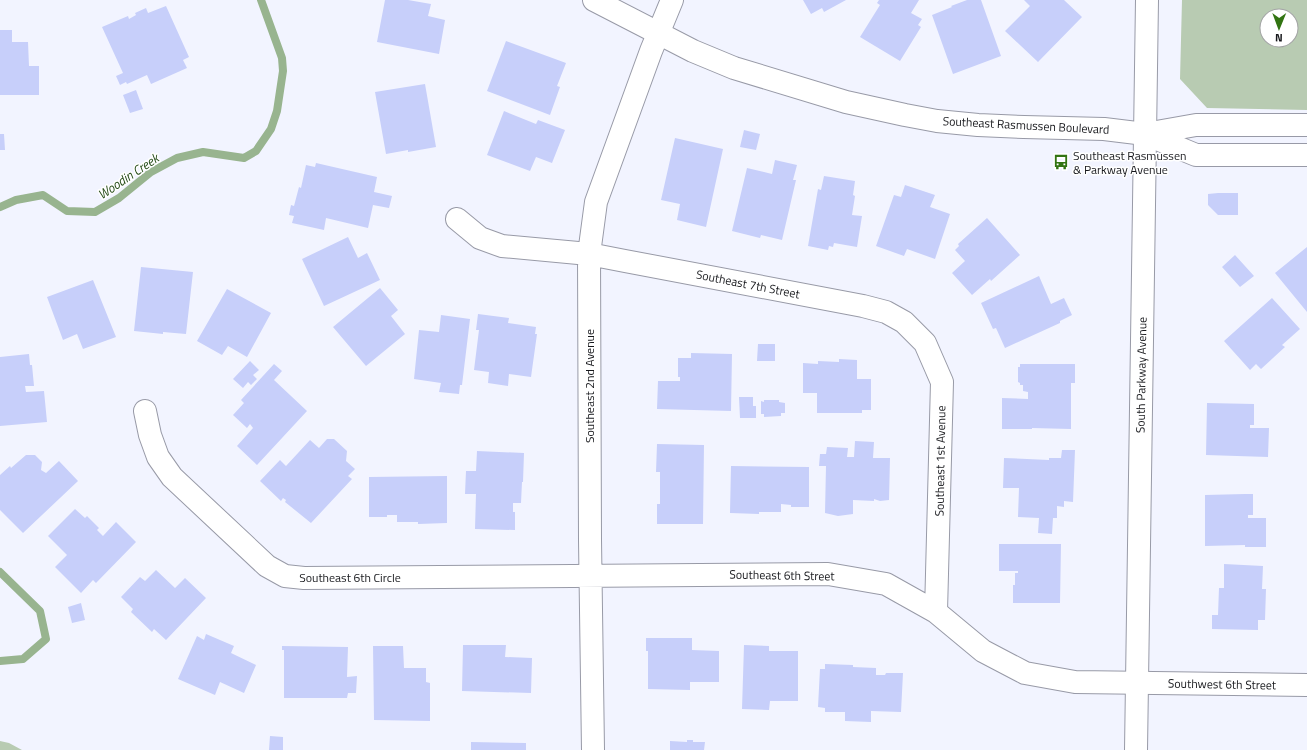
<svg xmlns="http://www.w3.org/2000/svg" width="1307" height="750" font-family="'Titillium Web',sans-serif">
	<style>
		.green { fill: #b8cbb2; fill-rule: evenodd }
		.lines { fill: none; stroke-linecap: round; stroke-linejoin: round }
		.stream { stroke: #98b48f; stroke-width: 8 }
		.building { fill: #c7cffa }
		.minor-casing { stroke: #989aa7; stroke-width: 24 }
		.tertiary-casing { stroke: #989aa7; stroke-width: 24 }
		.secondary-casing { stroke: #989aa7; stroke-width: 24 }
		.minor { stroke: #fff; stroke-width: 22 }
		.tertiary { stroke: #fff; stroke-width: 22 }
		.secondary { stroke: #fff; stroke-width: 22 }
		.labels { text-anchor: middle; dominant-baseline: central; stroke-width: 3; stroke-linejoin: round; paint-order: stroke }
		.street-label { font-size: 12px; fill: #17181c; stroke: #fff }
		.poi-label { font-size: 12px; fill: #17181c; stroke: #fff; text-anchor: start }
		.water-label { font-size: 13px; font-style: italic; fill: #264c18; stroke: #fff }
	</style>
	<rect width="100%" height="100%" fill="#f2f4ff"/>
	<path class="green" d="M1182 0H1307V110L1207 108 1180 79ZM1267 16H1291V40H1267Z
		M0 741 9 743 22 750H0Z"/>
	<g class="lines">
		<path class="stream" d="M0 207 16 200 43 195 67 211 95 212 119 198 151 172 177 158 203 152 244 158 256 151 271 129 277 111 283 71 282 58 261 0
			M0 572 40 611 46 639 23 659 0 661"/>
	</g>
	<path class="building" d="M385 0H408L431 4 428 16 445 20 439 54 377 42Z
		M803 0H846L824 12 822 8 811 14Z
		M879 0H919L911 13 922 19 918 25 921 27 900 61 860 37 880 5 877 3Z
		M967 0H981L1001 56 953 74 932 15 952 7 951 6Z
		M1024 0H1064L1082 17 1038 62 1005 31 1030 6Z
		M166 6 189 57 183 60 187 68 151 84 147 75 127 84 126 82 120 85 116 76 123 73 102 27 128 16 129 19 136 15 135 13 146 8 148 13Z
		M0 30H12V42H28L29 66H39V95H0Z
		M506 41 566 63 557 86 560 87 550 115 487 91Z
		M425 84 436 147 408 152V150L386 154 375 92Z
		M136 90 143 109 130 113 123 95Z
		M504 111 536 124 538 120 565 130 552 163 536 157 530 171 487 155Z
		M744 130 760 134 756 150 740 147Z
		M0 134H4L5 150H0Z
		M675 138 723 149 706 227 677 220 680 204 661 200Z
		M775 160 797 165 793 180H796L782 240 761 235 760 238 732 231 747 168 772 174Z
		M316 163 377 177 374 192 392 196 389 208 373 205 368 228 326 218 324 230 292 223 294 216 289 215 291 205 294 206 299 187 301 188 306 165 315 167Z
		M824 176 855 181 853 195 855 196 852 215 862 216 857 247 834 243 833 247 829 246 828 250 808 246 818 189 821 190Z
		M905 185 935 195 930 207 950 214 935 259 907 249 904 256 876 246 894 195 901 197Z
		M1218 193H1238V215H1218L1208 205V194Z
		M987 218 1020 255 991 281 990 279 972 295 952 273 965 261 955 250 959 246 958 244Z
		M348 237 358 258 367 253 380 280 324 306 302 259Z
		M1307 247V312L1275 273Z
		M1235 255 1254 276 1240 287 1222 267Z
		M141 267 193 272 186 334 163 332V334L134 331Z
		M1039 276 1051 304 1064 298 1072 315 1060 321V323L1005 348 996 328 993 329 981 303Z
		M93 280 116 337 83 349 77 334 63 340 47 297Z
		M380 288 398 310 391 316 405 334 366 366 333 327Z
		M227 289 271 313 247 357 228 346 222 355 197 341Z
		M1272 298 1300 329 1282 345 1285 347 1261 369 1256 364 1250 370 1224 341Z
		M478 314 509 318 508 323 536 327 535 334H537L531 377 509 374 508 386 488 383 489 372 474 370 479 330H476Z
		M441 315 470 319 462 385H460L459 394 439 392 441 383 414 379 419 330 439 332Z
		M758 344H775V361H757Z
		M691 353 732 354 731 411 657 409 658 381H680V377H678V358H691Z
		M29 354 30 365H32L34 386H25L26 392 44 391 47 422 0 426V357Z
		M839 359 857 360V379H871V410H862V413H817V393H803V363L818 364V361L839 362Z
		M250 361 259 370 253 375 257 379 251 385 248 382 243 388 233 379Z
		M274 364 282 371 274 380 307 411 257 465 237 446 253 428 250 424 247 428 233 415 244 403 241 400Z
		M1020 364H1075V383H1071V429L1032 428V429H1002V398L1028 399V392L1023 391V385H1020V383L1018 382V367H1020Z
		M739 397H753V406H756V418H740Z
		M764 400H779V402L785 403V413H781V416L764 417V414H761V401L764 402Z
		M1207 403 1254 404V425H1250V428H1269L1268 457 1206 455Z
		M327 439H334L347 451 346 461 355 469 348 476 352 479 311 523 285 502 286 500 283 498 281 501 260 481 280 460 286 466 310 440 319 448Z
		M855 441 874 442 873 458H890L889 500 880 501 874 499V501L853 500V514L838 516 825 513 826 466H819L820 454H826L827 447 848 448 847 457H854Z
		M657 444 704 445 703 524H657V504H660V472H656Z
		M1062 450H1075L1073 502 1064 501V507L1057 506V518H1053L1052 534 1038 533 1039 518 1018 517 1019 488H1003L1004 458 1049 460V458H1061Z
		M477 451 524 453 523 482H522L521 503H513V512H515V530L475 529 476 494H465L466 471H476Z
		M26 455H35L42 462 41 470 46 473 59 461 78 481 23 533 0 510V475L10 466 11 468Z
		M731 466 809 467V507H791V505L781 504V512H759V514L730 513Z
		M447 476V523L418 524V522H397V515H387V517H369V477Z
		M1245 494H1253V515H1248V518H1266V547H1245V545L1205 546V495Z
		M75 509 85 518 87 516 99 528 97 530 103 536 116 522 136 542 96 583 93 580 81 593 55 567 67 555 48 536Z
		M999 544H1061L1060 603H1013V585H1015V573H1018V571H999Z
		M1224 564 1263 566 1262 589H1266L1265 620H1258V630L1212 629V615H1218L1219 588H1224Z
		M156 570 175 588 185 578 206 598 166 640 154 629 152 632 131 612 133 609 121 597 140 577 145 581Z
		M81 603 85 620 72 623 68 607Z
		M206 634 234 646 231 653 256 665 244 693 220 682 215 695 178 679 197 636 204 640Z
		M646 638H692V650L719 651V682H690V690L648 689V651H646Z
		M463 645H506L505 657 532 658 531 693 462 691Z
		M744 645 769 646V651H798V701H770L769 710 742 709Z
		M282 646 348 647 347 677 357 676 356 693H348L347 698H284V650H282Z
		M373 646H403L404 668H426V682L430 683V721L374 720Z
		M825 664 853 665V667L876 668V675H885L886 673H903L901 712 871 711V722L845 721V712H825V708L818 707 820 669H825Z
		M270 736 283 737V750H269Z
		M687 740H693V742H705L704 750H670V741L687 742Z
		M471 742 526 743V750H471Z"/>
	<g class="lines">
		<defs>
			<path id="minor" d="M457 219 480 238 502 246 589 254 625 261 863 306 886 312 904 322 925 343 942 382 936 612
				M145 411 150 435 158 457 172 477 267 566 285 576 304 578 828 574 886 584 936 612 983 651 1025 673 1075 682 1307 685
				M593 750 590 540 589 254 596 202 651 51 672 0"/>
			<path id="tertiary" d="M594 0 693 51 734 68 846 102 905 115 937 121 978 125 1024 127 1104 129 1145 134 1196 155H1307
				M1145 134 1196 125H1307"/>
			<path id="secondary" d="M1136 750 1147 0"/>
		</defs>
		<use href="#minor" class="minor-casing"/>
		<use href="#tertiary" class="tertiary-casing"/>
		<use href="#secondary" class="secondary-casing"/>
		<use href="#minor" class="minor"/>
		<use href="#tertiary" class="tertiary"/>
		<use href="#secondary" class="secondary"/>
	</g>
	<defs>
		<symbol id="bus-bare" viewBox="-9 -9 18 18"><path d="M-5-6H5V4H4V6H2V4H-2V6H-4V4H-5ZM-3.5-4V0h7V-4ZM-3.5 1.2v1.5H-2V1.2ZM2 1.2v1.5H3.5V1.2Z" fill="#327412" stroke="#fff" stroke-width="2.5" paint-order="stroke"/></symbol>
	</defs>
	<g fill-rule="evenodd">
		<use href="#bus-bare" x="1050" y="151" width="22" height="22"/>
	</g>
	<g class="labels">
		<g class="street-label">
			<text transform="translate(1026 125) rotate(3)">Southeast Rasmussen Boulevard</text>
			<text transform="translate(748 284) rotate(11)">Southeast 7th Street</text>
			<text transform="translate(1141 375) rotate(-89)">South Parkway Avenue</text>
			<text transform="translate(589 386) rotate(-90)">Southeast 2nd Avenue</text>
			<text transform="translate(940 461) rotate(-89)">Southeast 1st Avenue</text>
			<text transform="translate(782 575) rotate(1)">Southeast 6th Street</text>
			<text x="350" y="577">Southeast 6th Circle</text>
			<text transform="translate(1222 684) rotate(1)">Southwest 6th Street</text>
		</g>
		<g class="poi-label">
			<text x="1073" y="155">Southeast Rasmussen<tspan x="1073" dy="14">&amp; Parkway Avenue</tspan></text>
		</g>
		<g class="water-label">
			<text transform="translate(128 176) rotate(-34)">Woodin Creek</text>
		</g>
	</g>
	<g transform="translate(1279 28) rotate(181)"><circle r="19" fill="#ffffff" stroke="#a2a3a4"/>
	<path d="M0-3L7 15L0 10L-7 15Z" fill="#327412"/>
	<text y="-6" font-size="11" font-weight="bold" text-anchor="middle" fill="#17181c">N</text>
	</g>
</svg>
